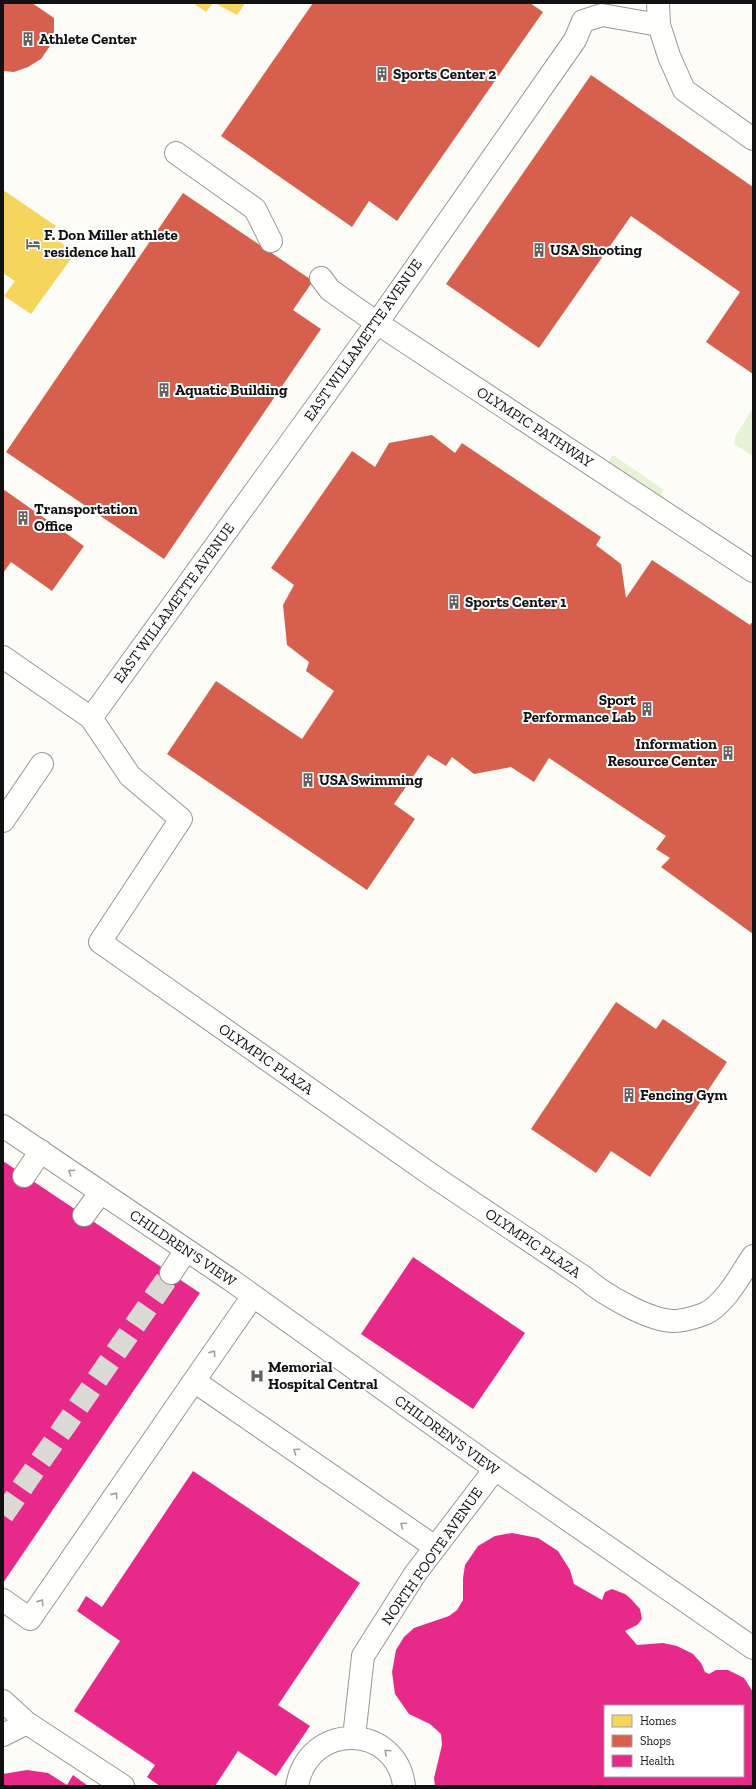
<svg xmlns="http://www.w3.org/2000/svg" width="756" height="1789" font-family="'Zilla Slab',serif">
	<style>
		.green { fill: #e7f3d7 }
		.homes { fill: #f6d55c }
		.shops { fill: #d6604d }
		.health { fill: #e7298a; fill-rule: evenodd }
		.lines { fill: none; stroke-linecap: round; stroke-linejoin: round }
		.minor-tunnel { stroke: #dad9d4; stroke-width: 22; stroke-dasharray: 22 11; stroke-linecap: butt }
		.minor-casing { stroke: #979795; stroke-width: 24 }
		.minor { stroke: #fffffe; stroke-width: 22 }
		.oneway { stroke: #a0a09f }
		.labels { text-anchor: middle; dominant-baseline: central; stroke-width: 4; stroke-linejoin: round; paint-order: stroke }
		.poi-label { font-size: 15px; font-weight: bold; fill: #111; stroke: #fff; text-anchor: start }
		.street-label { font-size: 15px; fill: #111; stroke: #fff }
	</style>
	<rect width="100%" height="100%" fill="#fdfcf7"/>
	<path class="green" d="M753 408V456L734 444 735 437Z
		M613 455 664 490 648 513 597 479Z"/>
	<path class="homes" d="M193 3H213L206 12Z
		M215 3H245L237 15Z
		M3 190 56 226 49 234 75 253 31 314 4 296 15 281 3 273Z"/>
	<path class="shops" d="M3 3H32L54 18V32L50 46 41 59 28 67 14 72 3 71Z
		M313 3H530L543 12 397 221 369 201 352 227 221 136Z
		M591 75 753 187V374L706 342 740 292 631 216 539 348 446 284Z
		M183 193 313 281 293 310 321 329 164 559 6 452Z
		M432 435 455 453 462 443 601 537 596 545 621 564 626 598 652 560 750 625 753 621V934L661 867 670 858 656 849 666 836 549 758 534 782 511 767 474 774 452 757 446 766 428 755 394 804 415 819 367 890 167 754 216 681 302 739 334 691 306 671 309 662 287 645 283 605 294 585 271 568 352 451 375 467 389 443Z
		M3 489 84 546 52 591 11 562 3 573Z
		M616 1002 656 1029 663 1019 727 1062 650 1177 611 1151 596 1173 531 1129Z"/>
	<path class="health" d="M3 1161 200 1293 3 1583Z
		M413 1257 525 1333 473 1409 361 1334Z
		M193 1471 360 1583 278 1705 310 1726 276 1776 238 1751 215 1786H160L147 1777 155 1765 74 1711 120 1641 77 1611 86 1596 102 1607Z
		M512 1533 538 1538 558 1551 570 1570 574 1584 602 1600 605 1592 612 1589 625 1594 631 1599 640 1609 642 1619 637 1625 625 1631 637 1645 663 1643 677 1646 693 1654 701 1663 705 1672 709 1674 716 1670H728L744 1678 753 1692V1786H435L434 1778 442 1745 441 1734 430 1724 409 1714 395 1694 392 1672 396 1650 404 1637 414 1628 449 1616 457 1610 463 1600V1578L465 1565 478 1546 495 1536ZM605 1706H743V1776H605Z
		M27 1770 48 1773 67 1785 73 1775 88 1786H3V1774Z"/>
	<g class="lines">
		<path class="minor-tunnel" d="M3 1515 171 1273"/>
		<defs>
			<path id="minor" d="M658 3 659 25 669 56 684 90 753 139
				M176 153 255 209 271 241
				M321 278 330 290 377 323 753 571
				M3 657 91 718 130 776 181 819 100 942 433 1176 585 1278C603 1294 649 1321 674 1321 682 1321 697 1317 704 1314 724 1306 741 1274 753 1256
				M91 718 377 323 575 40 583 21 602 15 659 25
				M3 821 42 764
				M3 1126 231 1280 495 1469 753 1648
				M24 1176 41 1151
				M84 1215 101 1192
				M171 1273 186 1250
				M253 1296 194 1381 435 1547
				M3 1600 30 1619 194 1381
				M3 1701 27 1723
				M3 1735 27 1723 123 1786
				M354 1737 363 1656 415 1574 495 1469
				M297 1786C309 1720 397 1724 404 1786"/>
		</defs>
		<use href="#minor" class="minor-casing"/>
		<use href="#minor" class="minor"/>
	</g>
	<defs><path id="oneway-chevron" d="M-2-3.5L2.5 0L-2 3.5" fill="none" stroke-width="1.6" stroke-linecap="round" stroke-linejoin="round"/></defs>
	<g class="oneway">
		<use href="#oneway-chevron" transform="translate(71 1172) rotate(-146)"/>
		<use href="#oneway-chevron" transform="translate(213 1353) rotate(-55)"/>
		<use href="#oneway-chevron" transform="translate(296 1451) rotate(-145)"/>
		<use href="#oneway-chevron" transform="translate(115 1495) rotate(-55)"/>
		<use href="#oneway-chevron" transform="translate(403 1525) rotate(-145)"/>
		<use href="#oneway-chevron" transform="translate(41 1602) rotate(-55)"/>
		<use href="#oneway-chevron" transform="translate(387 1752) rotate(-137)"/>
	</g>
	<defs>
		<symbol id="building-bare" viewBox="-9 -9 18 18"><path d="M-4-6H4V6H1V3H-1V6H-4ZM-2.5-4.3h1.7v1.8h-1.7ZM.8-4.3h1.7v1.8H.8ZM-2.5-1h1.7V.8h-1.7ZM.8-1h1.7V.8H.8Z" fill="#646362" stroke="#fff" stroke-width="2.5" paint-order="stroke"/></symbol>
		<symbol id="hotel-bare" viewBox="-9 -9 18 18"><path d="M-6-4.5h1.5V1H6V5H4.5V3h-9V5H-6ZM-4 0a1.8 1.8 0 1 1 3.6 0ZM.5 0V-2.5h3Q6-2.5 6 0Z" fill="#646362" stroke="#fff" stroke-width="2.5" paint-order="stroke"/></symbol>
		<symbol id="hospital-bare" viewBox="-9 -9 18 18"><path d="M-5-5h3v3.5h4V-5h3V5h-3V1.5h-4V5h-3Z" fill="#646362" stroke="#fff" stroke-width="2.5" paint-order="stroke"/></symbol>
	</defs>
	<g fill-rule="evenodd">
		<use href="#building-bare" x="18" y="29" width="20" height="20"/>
		<use href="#building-bare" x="372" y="64" width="20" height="20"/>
		<use href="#hotel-bare" x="23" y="234" width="20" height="20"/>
		<use href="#building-bare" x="529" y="240" width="20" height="20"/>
		<use href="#building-bare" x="154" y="380" width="20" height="20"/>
		<use href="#building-bare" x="13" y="508" width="20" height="20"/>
		<use href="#building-bare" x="444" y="592" width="20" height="20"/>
		<use href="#building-bare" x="637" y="699" width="20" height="20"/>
		<use href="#building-bare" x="718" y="743" width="20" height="20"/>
		<use href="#building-bare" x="298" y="770" width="20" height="20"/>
		<use href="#building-bare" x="619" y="1085" width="20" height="20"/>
		<use href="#hospital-bare" x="247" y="1366" width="20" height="20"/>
	</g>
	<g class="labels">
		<g class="poi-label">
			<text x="39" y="39">Athlete Center</text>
			<text x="393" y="74">Sports Center 2</text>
			<text x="44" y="235">F. Don Miller athlete<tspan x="44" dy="17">residence hall</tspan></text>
			<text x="550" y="250">USA Shooting</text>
			<text x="175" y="390">Aquatic Building</text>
			<text x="34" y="509">Transportation<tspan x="34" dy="17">Office</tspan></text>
			<text x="465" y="602">Sports Center 1</text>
			<text x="636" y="700" text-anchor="end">Sport<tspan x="636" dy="17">Performance Lab</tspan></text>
			<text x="717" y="744" text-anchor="end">Information<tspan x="717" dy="17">Resource Center</tspan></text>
			<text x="319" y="780">USA Swimming</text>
			<text x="640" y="1095">Fencing Gym</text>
			<text x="268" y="1367">Memorial<tspan x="268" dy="17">Hospital Central</tspan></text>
		</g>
		<g class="street-label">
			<text transform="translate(363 340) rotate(-55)">EAST WILLAMETTE AVENUE</text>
			<text transform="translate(535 427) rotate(33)">OLYMPIC PATHWAY</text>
			<text transform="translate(174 603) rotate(-54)">EAST WILLAMETTE AVENUE</text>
			<text transform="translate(266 1059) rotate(35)">OLYMPIC PLAZA</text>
			<text transform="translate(533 1243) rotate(34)">OLYMPIC PLAZA</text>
			<text transform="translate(183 1248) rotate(34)">CHILDREN'S VIEW</text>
			<text transform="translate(447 1435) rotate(36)">CHILDREN'S VIEW</text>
			<text transform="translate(432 1556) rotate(-55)">NORTH FOOTE AVENUE</text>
		</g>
	</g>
	<rect width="756" height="1789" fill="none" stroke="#111111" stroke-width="8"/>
	<rect x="604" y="1705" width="140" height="72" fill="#ffffff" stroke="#a0a0a0"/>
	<rect x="612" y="1715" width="20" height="12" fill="#f6d55c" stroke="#a0a0a0"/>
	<text x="640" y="1725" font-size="12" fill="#111111">Homes</text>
	<rect x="612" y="1735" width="20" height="12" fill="#d6604d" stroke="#a0a0a0"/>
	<text x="640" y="1745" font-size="12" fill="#111111">Shops</text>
	<rect x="612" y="1755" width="20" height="12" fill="#e7298a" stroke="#a0a0a0"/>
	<text x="640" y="1765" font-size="12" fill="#111111">Health</text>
</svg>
